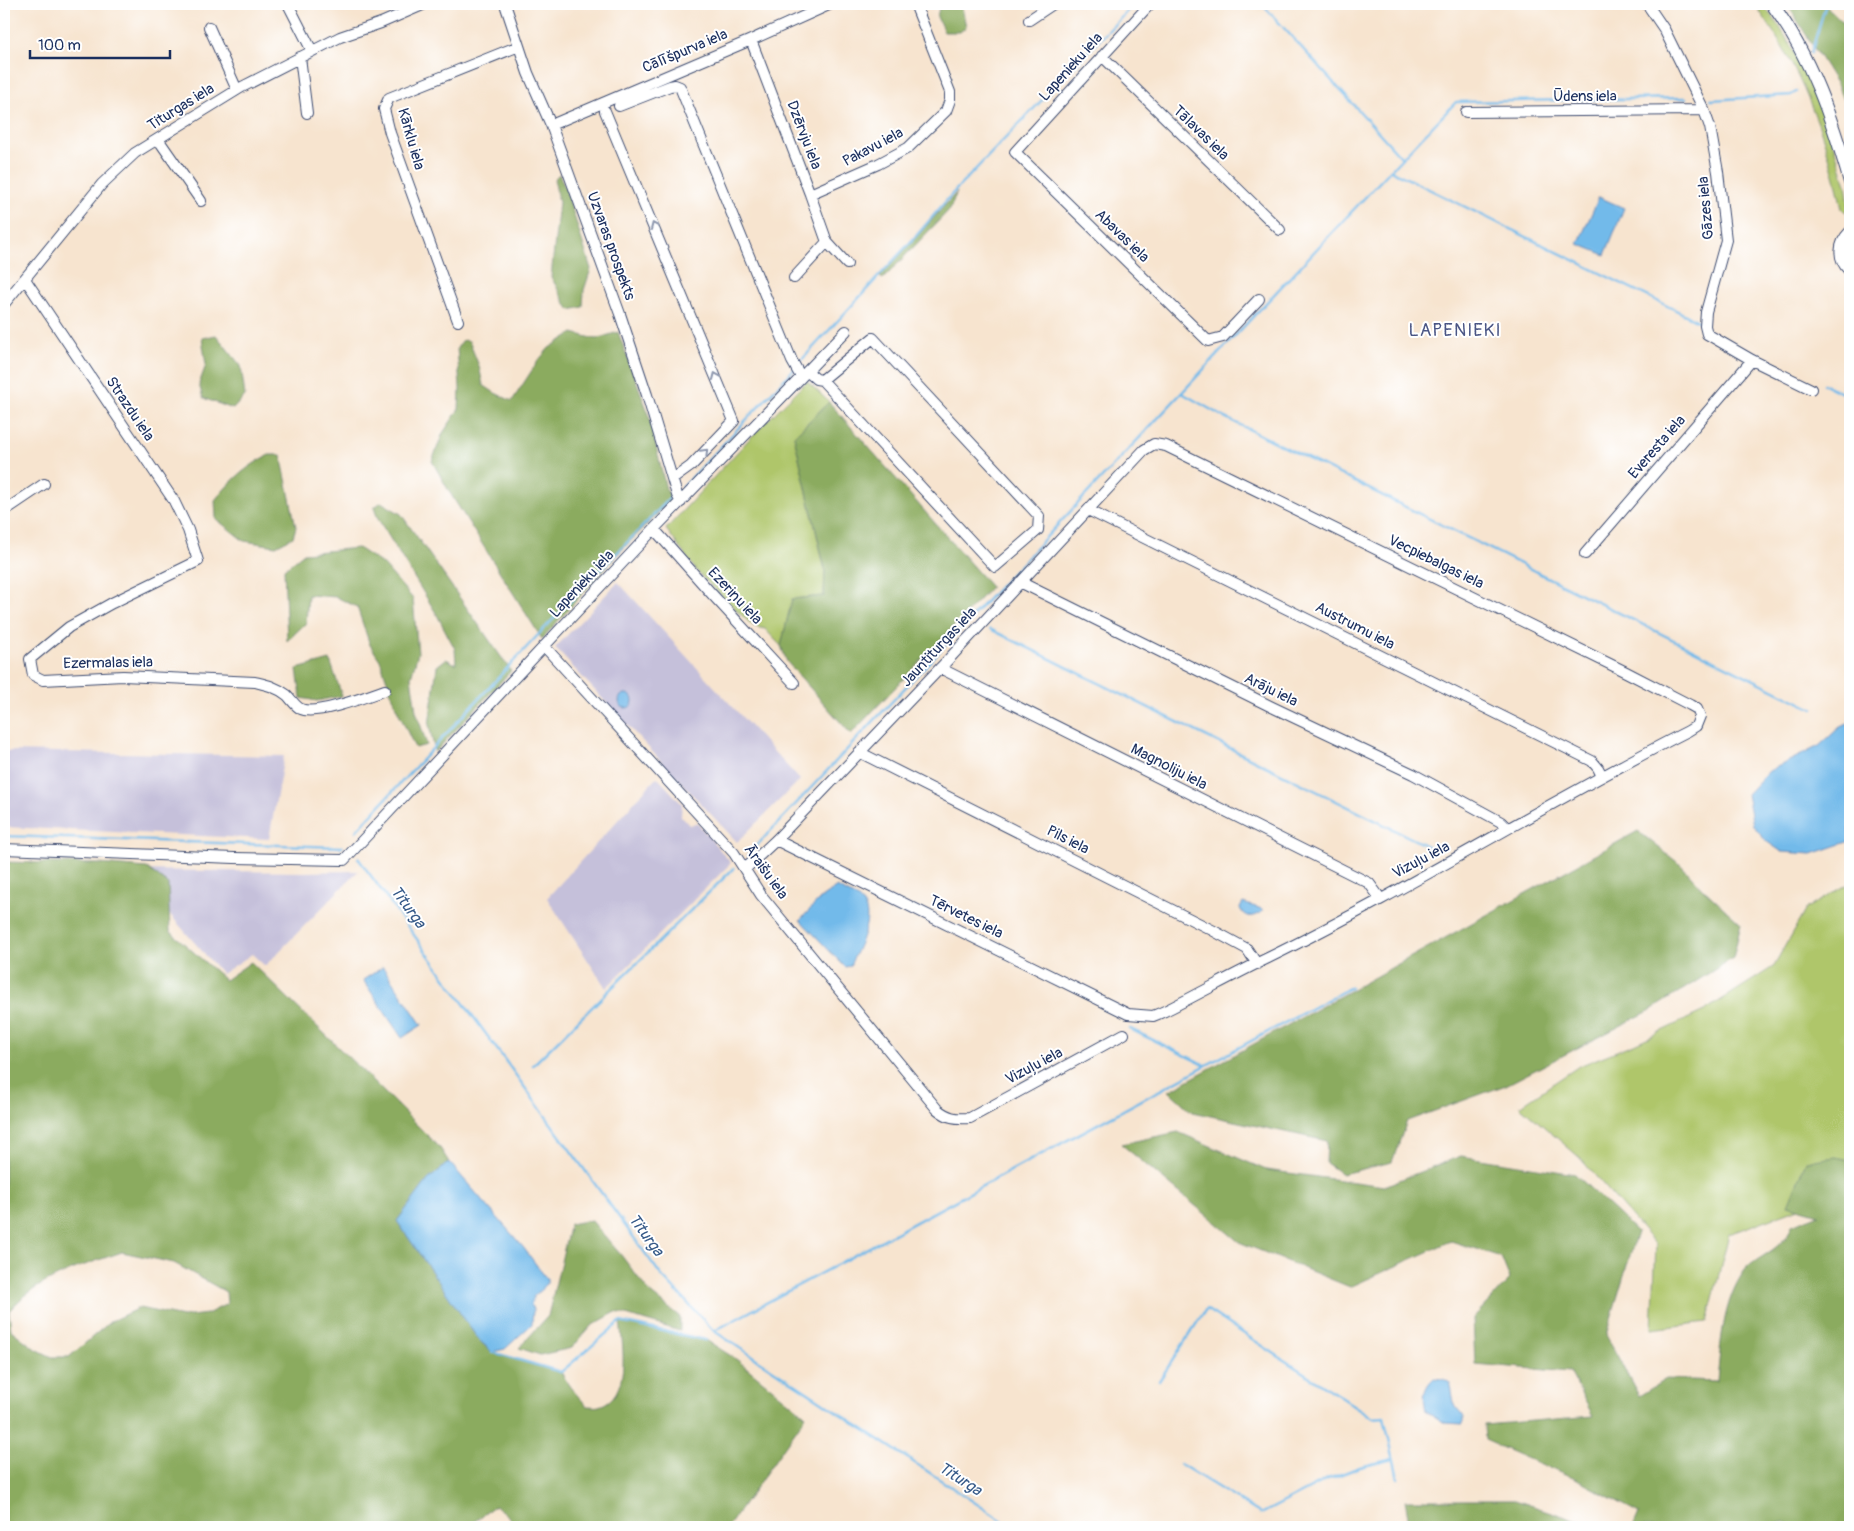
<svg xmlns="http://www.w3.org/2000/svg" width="1854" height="1531" font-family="Pangolin,sans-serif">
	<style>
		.industrial { fill: #c5c0da }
		.green { fill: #afc66a; stroke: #657a64 }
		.forest { fill: #8bab5e; stroke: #536d5e; fill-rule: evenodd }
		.water { fill: #72baea; stroke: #4674a4 }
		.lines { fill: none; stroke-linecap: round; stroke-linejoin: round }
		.stream { stroke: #72baea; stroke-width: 2.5 }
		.minor-casing { stroke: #3c4a6f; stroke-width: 12 }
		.major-casing { stroke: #3c4a6f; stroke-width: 14 }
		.minor { stroke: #fff; stroke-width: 10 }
		.major { stroke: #fff; stroke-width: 12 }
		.oneway { stroke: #8d97ae }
		.labels { text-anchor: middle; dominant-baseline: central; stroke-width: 4; stroke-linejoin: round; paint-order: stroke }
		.street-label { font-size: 15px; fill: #1b2f5e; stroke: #fff }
		.water-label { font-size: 16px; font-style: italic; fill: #355988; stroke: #fff }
		.quarter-label { font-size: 18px; letter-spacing: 1px; fill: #4b5685; stroke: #fff }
	</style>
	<rect width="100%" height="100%" fill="#fff"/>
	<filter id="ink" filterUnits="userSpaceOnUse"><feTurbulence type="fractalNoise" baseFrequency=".02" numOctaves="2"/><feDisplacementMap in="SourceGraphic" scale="10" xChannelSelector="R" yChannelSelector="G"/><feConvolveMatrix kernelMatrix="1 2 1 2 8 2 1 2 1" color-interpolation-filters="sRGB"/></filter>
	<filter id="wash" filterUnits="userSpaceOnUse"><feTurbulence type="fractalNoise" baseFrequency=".0096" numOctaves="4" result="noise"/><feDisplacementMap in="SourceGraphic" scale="20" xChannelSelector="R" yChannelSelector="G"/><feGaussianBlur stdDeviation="1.12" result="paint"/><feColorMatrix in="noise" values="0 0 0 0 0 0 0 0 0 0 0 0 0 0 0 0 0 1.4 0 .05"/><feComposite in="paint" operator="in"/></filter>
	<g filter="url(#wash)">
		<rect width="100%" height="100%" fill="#f7e4cf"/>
		<path class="industrial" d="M618 582 800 780 737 842 555 648Z
			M4 751 284 756 269 839 4 827Z
			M657 777 682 804 681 816 689 825 697 823 731 863 606 988 547 898Z
			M124 870 305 872 358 871 265 966 252 954 222 974 166 910Z"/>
		<path class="green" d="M1755 4H1762L1778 24 1791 46 1820 103 1846 184 1850 212H1846L1842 209C1826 131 1800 69 1755 4Z
			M807 381 829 402 794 436 825 570 824 596 792 599 781 646 765 629 753 626 698 573 666 529 752 436Z
			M1850 883V1191L1834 1195 1729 1234 1707 1322 1652 1329 1656 1245 1579 1157 1520 1106 1579 1066 1634 1044 1704 1011 1773 967 1806 909Z"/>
		<path class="forest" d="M949 4H957L962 7 966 27 960 32H944L937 17 939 8Z
			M1787 4H1824L1842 21 1850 32V116L1836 83Z
			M559 174 566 190 591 269 584 290 583 307 570 310C562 300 558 288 551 277L559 202 554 179Z
			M957 192 950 209 883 279 880 277Z
			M618 332 648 412 666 489 671 497 669 499 670 501 615 557 542 639 450 493 432 461 443 433 459 409 460 388 457 348 463 340 469 341 479 366 483 385 495 393 512 401 538 361 549 348 573 333 596 339Z
			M216 335 241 366 245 396 233 409 203 398 199 384 206 365 202 338Z
			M829 402 991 587 851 734 787 662 781 646 792 599 824 596 825 569 794 436Z
			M269 455H281L296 527 293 537 276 546 244 541 216 519 215 500C232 480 245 467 269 455Z
			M381 502 401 514 511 671 435 752 429 725 437 666 446 659 456 664 455 649 436 613 378 519 374 508Z
			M358 548 384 565 413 599 418 653 411 677 416 711 427 745 415 748 396 707 380 660 370 645 357 607 336 597 308 595 306 623 287 641 284 569 304 553Z
			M330 660 342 696 317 701 301 698 297 669Z
			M1638 831 1682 866 1702 888 1741 924 1733 958 1651 1010 1506 1085 1407 1121 1392 1162 1342 1174 1326 1163 1327 1141 1192 1112 1169 1091Z
			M4 862 99 864 147 868 168 884 170 931 225 980 251 962 383 1091 440 1148 449 1162 428 1180 397 1221 478 1339 492 1352 561 1372 570 1387 587 1406C591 1406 596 1407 599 1406 631 1397 623 1346 620 1322L706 1340 736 1359 806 1416 728 1527H520L495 1505 468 1527H4ZM122 1252 174 1263 226 1292 227 1304 207 1314 183 1317 139 1308 111 1321 69 1357H52L34 1348 11 1330 9 1311C38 1278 82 1266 122 1252Z
			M1178 1132 1266 1170 1384 1186 1461 1156 1575 1174 1637 1232 1606 1335 1639 1396 1666 1379 1717 1381C1721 1344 1722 1302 1745 1270 1748 1266 1753 1263 1757 1260 1771 1251 1787 1242 1792 1225L1819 1214 1788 1205 1806 1161 1836 1157 1850 1160V1527H1799L1785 1521 1761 1527H1633L1639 1513 1581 1482 1485 1440 1484 1425 1593 1416 1570 1372 1475 1364 1473 1318 1510 1279 1501 1257 1451 1241 1350 1287 1239 1242 1121 1144Z
			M591 1220 621 1255 649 1292 680 1317V1331L616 1312 591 1326 572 1348 540 1355 519 1348 548 1316 570 1224Z
			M1405 1500H1515L1584 1523 1587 1527H1410Z"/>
		<path class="water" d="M1599 197 1624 208 1605 255 1578 244Z
			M619 701a7 7 0 1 1 14 0a7 7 0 1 1-14 0Z
			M1850 723V841L1812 854 1782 852 1766 841 1753 825 1747 794 1769 771 1819 746 1840 727Z
			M837 887C845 892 857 896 863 904 875 919 856 950 850 966L845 967 800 920 821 898Z
			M1243 903 1262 909V912C1254 918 1244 919 1240 908Z
			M383 967 422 1025 402 1038 363 980Z
			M449 1162 523 1247 547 1279V1284L534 1296 531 1304 533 1310 532 1324 505 1349 492 1352 478 1339 397 1221 428 1180Z
			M1434 1378 1443 1379 1450 1383C1453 1391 1452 1399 1456 1407 1460 1413 1467 1416 1463 1424L1445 1423 1426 1411C1423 1397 1423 1388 1434 1378Z"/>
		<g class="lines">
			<path class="stream" d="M1811 53 1826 4
				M1711 100 1791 95 1796 92
				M1402 158 1456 102 1686 98
				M1390 170 1698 321
				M797 365 916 236 951 195 1134 4
				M1824 384 1850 397
				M1182 393 1222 416 1813 709
				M683 487 794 369
				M990 629 1429 847
				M356 831 539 634 671 497
				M4 836 342 847
				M748 855 1402 158 1262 4
				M358 858 661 1275 714 1331 1012 1527
				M1130 1029 1205 1065
				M533 1065 734 868
				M714 1331 1351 987
				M492 1352 561 1372 620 1322 706 1340
				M1159 1381 1206 1309 1373 1418 1384 1417 1398 1478
				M1180 1464 1261 1514 1326 1480 1360 1467 1393 1459"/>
		</g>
	</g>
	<g filter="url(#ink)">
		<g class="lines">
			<defs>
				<path id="minor" d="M288 4 312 51
					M505 4 528 73 551 125 620 314 647 395 677 495 681 502
					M1150 4 1015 152 1208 341 1223 337 1259 299
					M1647 4 1664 29 1704 110 1710 127 1718 172 1726 240 1706 312 1705 326 1707 334 1752 360 1811 389
					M1029 20 1053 4
					M209 27 237 90
					M751 40 810 194 827 242 794 278
					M1102 56 1280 230
					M300 57 307 113
					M619 106 670 86 675 85 680 87 792 361 801 377
					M605 111 734 421 691 466 673 479
					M1466 112 1704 110
					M551 125 751 40 831 4
					M158 139 201 201
					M810 194 878 164 908 148 946 111 950 100V92L915 4
					M827 242 847 264
					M25 279 174 501 188 530 198 561 112 603 69 627 30 659 33 675 43 680 123 676 255 682C267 685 277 687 287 695 291 699 296 707 301 709 316 716 368 696 385 690
					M4 304 102 184 135 153 242 87 340 37 381 23 425 4
					M458 321 390 133 384 109 389 98 519 46
					M807 371 816 379 822 380 995 567 1038 530 1039 516 873 338 822 380
					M1088 510 1592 761 1598 768 1602 776
					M4 511 44 484
					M654 529 710 592 794 683
					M1585 554 1752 360
					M1020 582 1272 707 1413 774 1501 822 1507 828
					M544 646 734 853 761 895 937 1109C948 1118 955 1119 970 1118L1124 1034
					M940 668 1369 883 1380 898
					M859 752 1212 930 1247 949 1257 964
					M4 849 234 858 344 860 654 529 846 331
					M745 869 776 840 946 662 1144 450 1154 444 1166 446 1626 672 1690 705 1697 709 1700 716 1696 726 1688 731C1546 803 1411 888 1268 958 1243 970 1219 983 1194 996 1180 1003 1167 1011 1153 1016L1128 1014 776 840"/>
				<path id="major" d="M1772 4C1811 57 1832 119 1850 182
					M1850 233C1839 244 1838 259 1850 270"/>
			</defs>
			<use href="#minor" class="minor-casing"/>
			<use href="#major" class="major-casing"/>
			<use href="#minor" class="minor"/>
			<use href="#major" class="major"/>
		</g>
		<defs><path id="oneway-chevron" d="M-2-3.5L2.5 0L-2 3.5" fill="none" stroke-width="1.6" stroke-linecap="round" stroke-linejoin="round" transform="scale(1.25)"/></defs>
		<g class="oneway">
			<use href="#oneway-chevron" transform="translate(654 226) rotate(-113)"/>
			<use href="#oneway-chevron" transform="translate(716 376) rotate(-113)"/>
			<use href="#oneway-chevron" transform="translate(705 452) rotate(-46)"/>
		</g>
	</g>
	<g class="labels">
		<g class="street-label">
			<text transform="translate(685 51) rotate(-23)">Cālīšpurva iela</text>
			<text transform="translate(1071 67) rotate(-48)">Lapenieku iela</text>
			<text x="1585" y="96">Ūdens iela</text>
			<text transform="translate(181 107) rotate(-32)">Titurgas iela</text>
			<text transform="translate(1201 133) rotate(44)">Tālavas iela</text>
			<text transform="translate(804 135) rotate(69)">Dzērvju iela</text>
			<text transform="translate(411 139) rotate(74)">Kārklu iela</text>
			<text transform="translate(873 147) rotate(-28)">Pakavu iela</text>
			<text transform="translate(1706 208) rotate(-95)">Gāzes iela</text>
			<text transform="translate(1122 236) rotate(44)">Abavas iela</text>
			<text transform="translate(611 246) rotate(70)">Uzvaras prospekts</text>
			<text transform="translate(130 409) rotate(56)">Strazdu iela</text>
			<text transform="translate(1657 447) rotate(-49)">Everesta iela</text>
			<text transform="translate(1436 562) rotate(26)">Vecpiebalgas iela</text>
			<text transform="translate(582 584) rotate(-47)">Lapenieku iela</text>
			<text transform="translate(735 596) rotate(47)">Ezeriņu iela</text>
			<text transform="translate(1355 626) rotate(27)">Austrumu iela</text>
			<text transform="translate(939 647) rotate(-47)">Jauntiturgas iela</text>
			<text transform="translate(108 663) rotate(-1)">Ezermalas iela</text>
			<text transform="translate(1271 690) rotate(26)">Arāju iela</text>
			<text transform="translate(1169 767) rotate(27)">Magnoliju iela</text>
			<text transform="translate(1068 840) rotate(27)">Pils iela</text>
			<text transform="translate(1421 860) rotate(-28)">Vizuļu iela</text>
			<text transform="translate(766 872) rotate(54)">Āraišu iela</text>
			<text transform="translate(966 917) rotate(26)">Tērvetes iela</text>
			<text transform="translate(1034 1066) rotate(-28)">Vizuļu iela</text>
		</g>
		<g class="water-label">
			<text transform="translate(408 907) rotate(54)">Titurga</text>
			<text transform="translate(646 1235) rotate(54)">Titurga</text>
			<text transform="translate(960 1479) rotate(33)">Titurga</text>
		</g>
		<g class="quarter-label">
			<text x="1455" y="330">LAPENIEKI</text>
		</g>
	</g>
	<rect width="1854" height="1531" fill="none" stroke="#fff" stroke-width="20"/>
	<path d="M30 50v8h140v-8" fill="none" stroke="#1b2f5e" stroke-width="2.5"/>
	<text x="38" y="50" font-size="15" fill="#1b2f5e" stroke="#ffffff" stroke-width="4" paint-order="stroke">100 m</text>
</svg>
